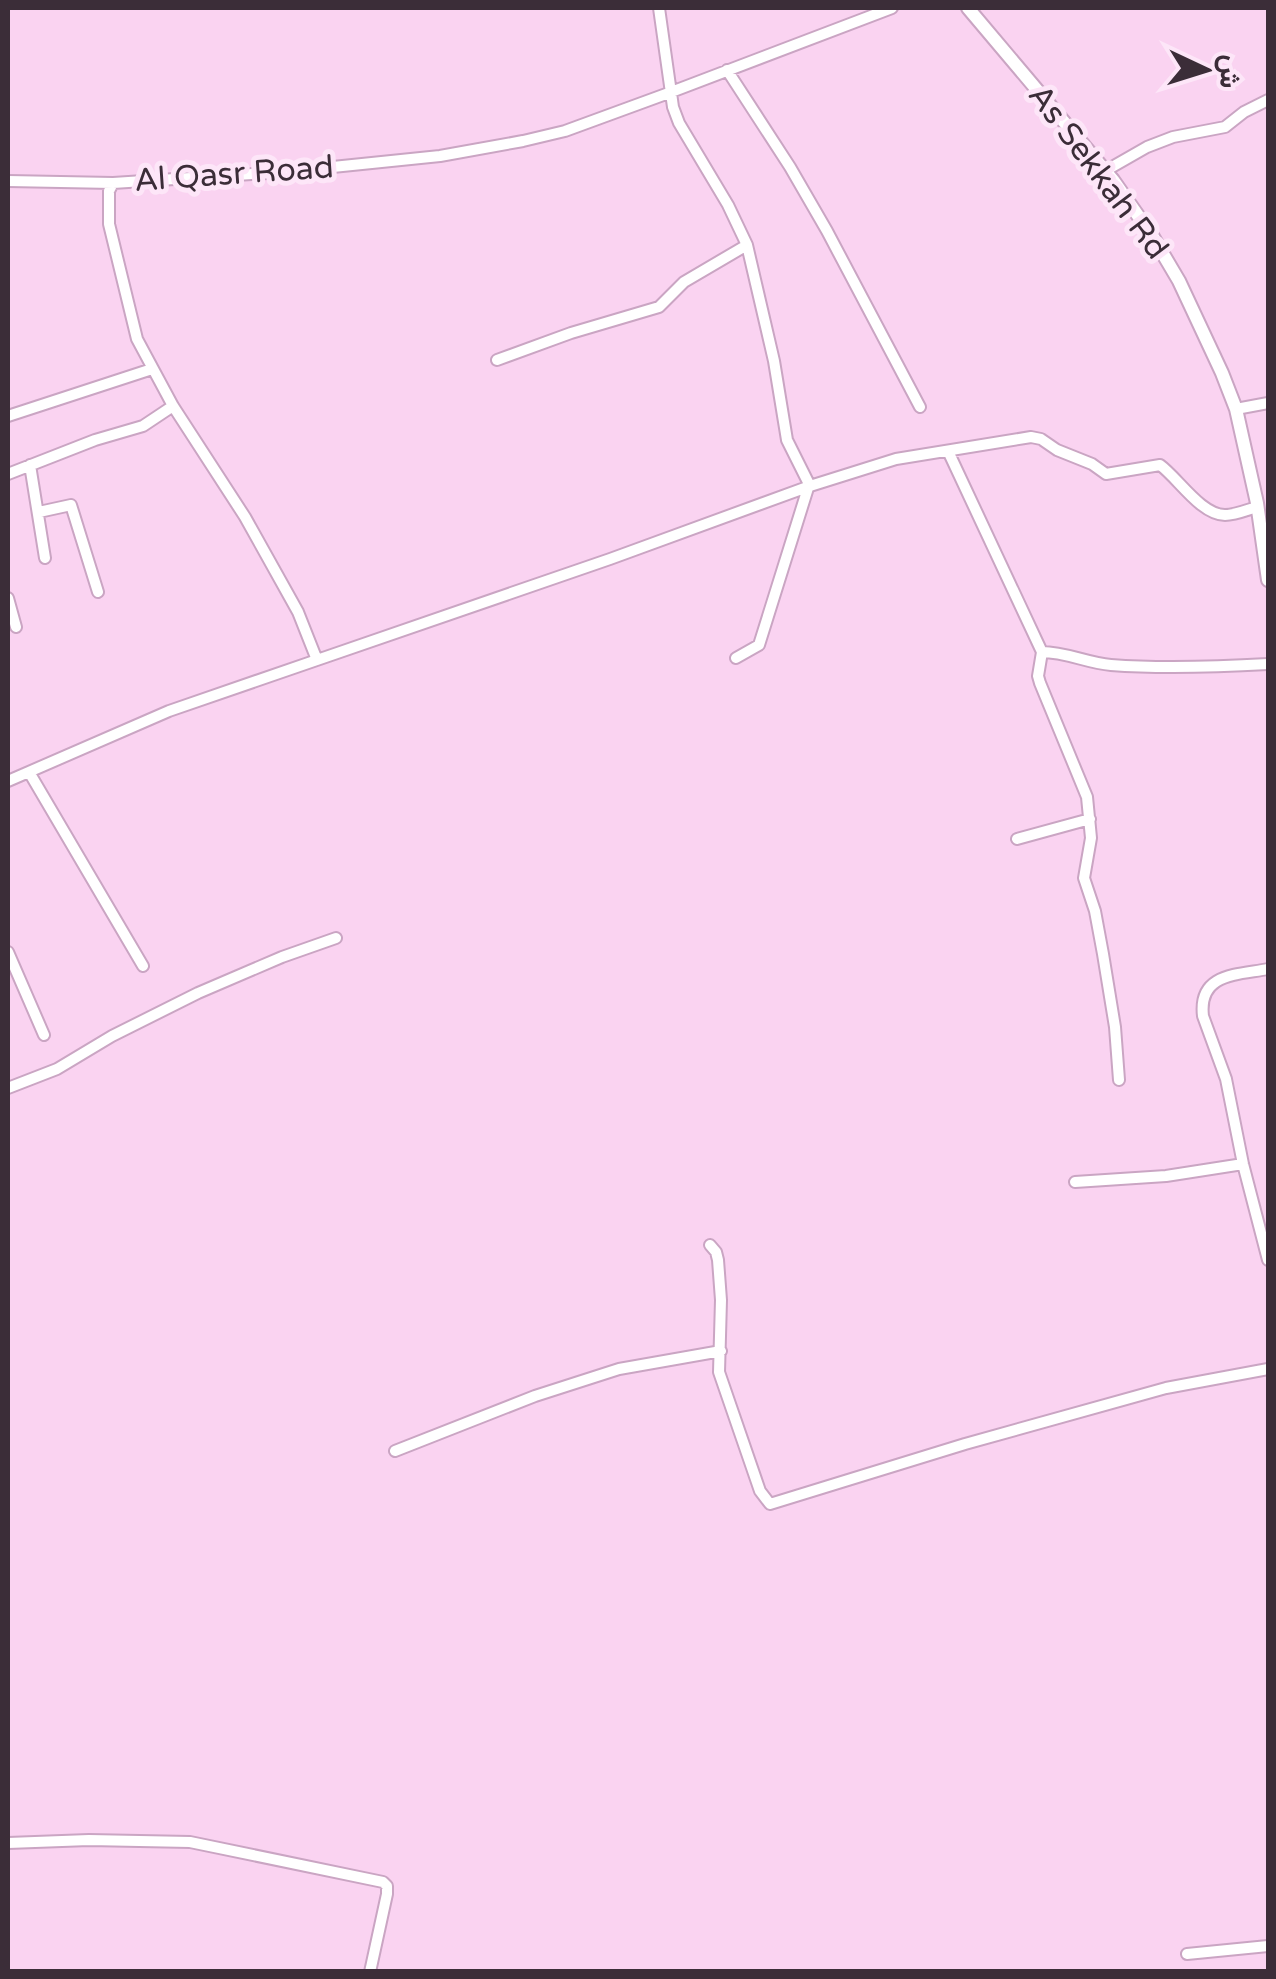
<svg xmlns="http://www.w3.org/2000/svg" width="1276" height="1979" font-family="'Varela Round',Vazirmatn,sans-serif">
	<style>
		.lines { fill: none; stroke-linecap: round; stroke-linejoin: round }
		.minor-casing { stroke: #caa5c3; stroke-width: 14 }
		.major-casing { stroke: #caa5c3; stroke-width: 16 }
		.minor { stroke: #fff; stroke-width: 10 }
		.major { stroke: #fff; stroke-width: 12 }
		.labels { text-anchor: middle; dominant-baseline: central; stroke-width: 10; stroke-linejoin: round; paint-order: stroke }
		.street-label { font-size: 32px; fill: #3b2d38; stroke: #fde6f8 }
	</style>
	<rect width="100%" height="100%" fill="#fad3f1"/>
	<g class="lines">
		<defs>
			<path id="minor" d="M727 70 790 167 827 231 920 407
				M1105 171 1147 147 1173 137 1225 127 1244 112 1268 100
				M8 181 113 183 284 172 440 156 523 141 565 131 666 94 892 8
				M497 360 571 333 659 307 684 282 747 245
				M1236 409 1268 403
				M8 416 152 369
				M948 451 1042 652 1038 676 1040 683 1087 797 1091 838 1084 878 1095 911 1103 954 1115 1027 1119 1080
				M30 465 45 558
				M8 474 95 440 143 426 173 406
				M810 486 896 459 1031 437 1041 439 1057 450 1092 464 1106 474 1160 465C1178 478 1201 515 1225 515 1235 515 1247 510 1257 507
				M39 512 71 505 98 592
				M8 598 16 627
				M1042 652C1066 652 1087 663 1111 665 1164 669 1216 667 1268 664
				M736 658 759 645 808 488
				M317 660 610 559 810 486 787 440 774 361 747 245 728 205 679 123 673 107 659 8
				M29 772 143 966
				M8 781 169 711 317 660 298 612 245 517 173 406 137 339 109 224V191L113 183
				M1017 839 1090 819
				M8 952 44 1035
				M1268 969C1237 975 1198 973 1203 1016L1226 1079 1243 1164 1268 1260
				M8 1088 57 1069 112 1036 198 993 282 957 336 938
				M1075 1182 1166 1176 1243 1164
				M710 1245 716 1252 718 1260 721 1300 719 1372 760 1491 770 1504 965 1444 1166 1388 1268 1369
				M395 1451 535 1396 619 1369 721 1351
				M8 1843 89 1840 190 1842 383 1882 387 1886V1894L370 1972
				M1187 1954 1268 1946"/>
			<path id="major" d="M968 8 1113 180 1153 237 1179 281 1222 373 1236 409 1257 503 1268 580"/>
		</defs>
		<use href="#minor" class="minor-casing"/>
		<use href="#major" class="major-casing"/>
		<use href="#minor" class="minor"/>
		<use href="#major" class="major"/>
	</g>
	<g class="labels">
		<g class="street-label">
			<text transform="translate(1098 172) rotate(53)">As Sekkah Rd</text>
			<text transform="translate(234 174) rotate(-4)">Al Qasr Road</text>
		</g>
	</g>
	<rect width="1276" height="1979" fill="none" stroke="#3b2d38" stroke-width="20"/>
	<g transform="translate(1206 70) rotate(94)" stroke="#fde6f8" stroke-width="8" paint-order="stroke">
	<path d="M0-8L18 38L0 25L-18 38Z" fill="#3b2d38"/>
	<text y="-15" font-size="28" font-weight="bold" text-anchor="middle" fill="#3b2d38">ش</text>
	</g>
</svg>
